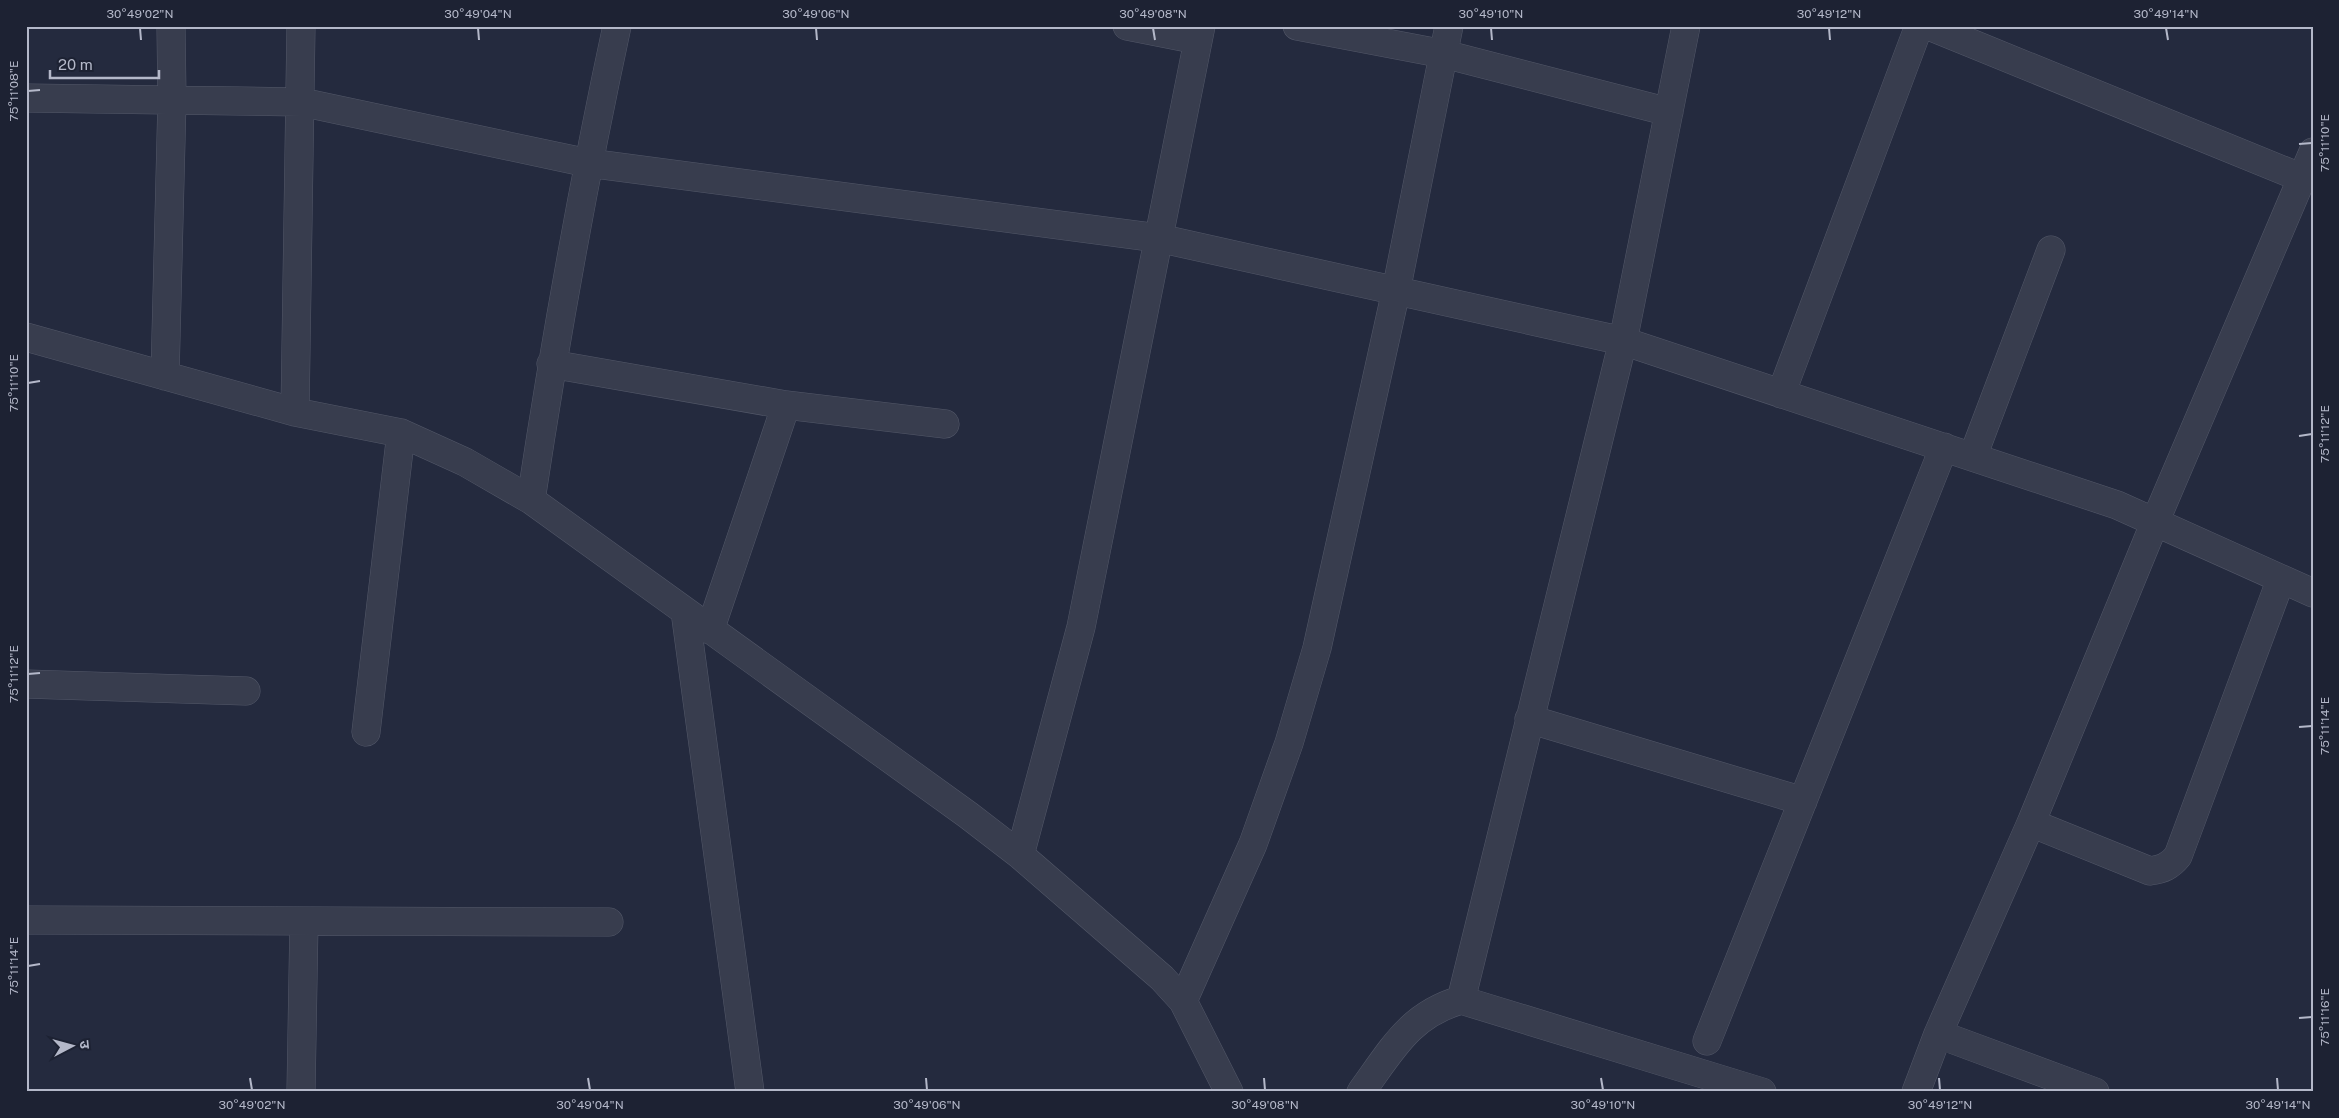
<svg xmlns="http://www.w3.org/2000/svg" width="2339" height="1118" font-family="'Public Sans','Noto Sans Devanagari',sans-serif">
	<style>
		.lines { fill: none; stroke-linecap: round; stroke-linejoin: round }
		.minor-casing { stroke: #535869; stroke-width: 29 }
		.minor { stroke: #383d4e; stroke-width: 28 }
		.ticks { fill: none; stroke: #b4b8c9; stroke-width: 2 }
		.neatline { fill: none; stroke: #b4b8c9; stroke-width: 2 }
		.ticks-label { font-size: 12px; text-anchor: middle; fill: #b4b8c9 }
	</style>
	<rect width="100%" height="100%" fill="#242a3e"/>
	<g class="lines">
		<defs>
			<path id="minor" d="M1127 26 1198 40
				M1297 26 1444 54 1669 112
				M1929 26 2302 178
				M26 98 301 102 588 163 1158 238 1623 341 2117 505 2313 593
				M26 337 295 412 401 433 465 462 531 500 968 815 1020 855 1162 978 1183 1001 1229 1092
				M551 364 786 405 945 424
				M165 376 172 100 171 26
				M1781 394 1919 26
				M295 412 301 26
				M1973 456 2051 250
				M531 500C555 341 583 184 617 26
				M685 611 750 1092
				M710 630 786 405
				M26 684 246 691
				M1529 719 1803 801
				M366 732 401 433
				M2031 823 2150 871C2163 869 2170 866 2178 856L2281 579
				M1020 855 1081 627 1201 26
				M26 920 609 922
				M1461 1000 1623 341 1686 26
				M1183 1001 1253 844 1289 743 1317 648 1396 291 1449 26
				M1938 1034 2095 1092
				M1707 1041 1944 447
				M301 1092 304 921
				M1361 1092C1392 1050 1409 1015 1461 1000L1762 1092
				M1916 1092 1938 1034 2031 823 2155 522 2313 152"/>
		</defs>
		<use href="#minor" class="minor-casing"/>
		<use href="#minor" class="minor"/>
	</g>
	<path class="ticks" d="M140 28 141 40M478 28 479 40M816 28 817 40M1153 28 1155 40M1491 28 1492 40M1829 28 1830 40M2166 28 2168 40M28 91 40 90M2299 144 2312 143M28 383 40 381M2299 436 2312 434M28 674 40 673M2299 727 2312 726M28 966 40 964M2299 1018 2312 1017M250 1078 252 1090M588 1078 590 1090M926 1078 927 1090M1264 1078 1265 1090M1601 1078 1603 1090M1939 1078 1940 1090M2277 1078 2278 1090"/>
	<rect width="2339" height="1118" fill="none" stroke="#1d2233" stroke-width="55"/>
	<g transform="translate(72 1046) rotate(84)" stroke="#1d2233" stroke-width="4" paint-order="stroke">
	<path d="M0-4L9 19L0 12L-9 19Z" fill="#b4b8c9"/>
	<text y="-8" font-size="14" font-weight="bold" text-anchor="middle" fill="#b4b8c9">उ</text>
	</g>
	<path d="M50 70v8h109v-8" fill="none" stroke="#b4b8c9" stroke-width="2.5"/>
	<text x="58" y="70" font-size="15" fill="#b4b8c9" stroke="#1d2233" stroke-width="4" paint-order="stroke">20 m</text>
	<rect x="28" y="28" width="2284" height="1062" class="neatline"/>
	<g class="ticks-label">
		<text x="140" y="18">30°49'02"N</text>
		<text x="478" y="18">30°49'04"N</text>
		<text x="816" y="18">30°49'06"N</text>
		<text x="1153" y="18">30°49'08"N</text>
		<text x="1491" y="18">30°49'10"N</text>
		<text x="1829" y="18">30°49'12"N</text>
		<text x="2166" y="18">30°49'14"N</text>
		<text transform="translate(14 91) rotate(-90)" y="4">75°11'08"E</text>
		<text transform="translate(2325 143) rotate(-90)" y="4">75°11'10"E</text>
		<text transform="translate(14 383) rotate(-90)" y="4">75°11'10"E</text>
		<text transform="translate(2325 434) rotate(-90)" y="4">75°11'12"E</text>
		<text transform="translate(14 674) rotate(-90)" y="4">75°11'12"E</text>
		<text transform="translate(2325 726) rotate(-90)" y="4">75°11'14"E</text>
		<text transform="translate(14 966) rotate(-90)" y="4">75°11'14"E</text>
		<text transform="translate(2325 1017) rotate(-90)" y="4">75°11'16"E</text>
		<text x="252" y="1109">30°49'02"N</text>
		<text x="590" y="1109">30°49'04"N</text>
		<text x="927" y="1109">30°49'06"N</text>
		<text x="1265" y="1109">30°49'08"N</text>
		<text x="1603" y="1109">30°49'10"N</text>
		<text x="1940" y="1109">30°49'12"N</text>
		<text x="2278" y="1109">30°49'14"N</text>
	</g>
</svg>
